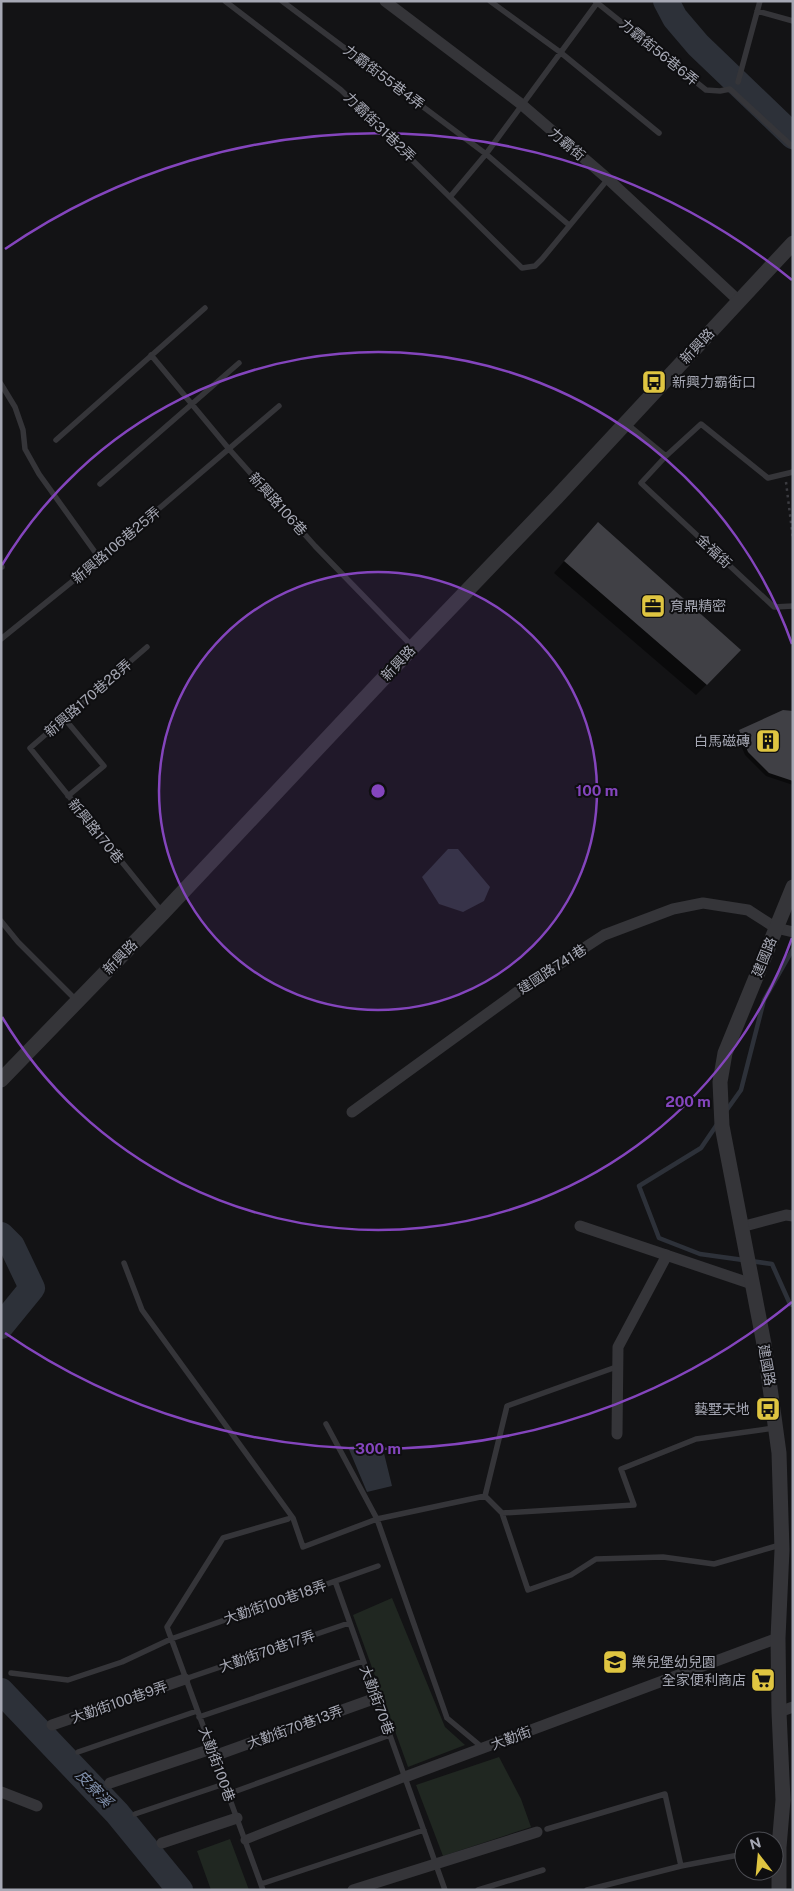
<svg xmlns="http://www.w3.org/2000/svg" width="794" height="1891" font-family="'Public Sans','Noto Sans TC',sans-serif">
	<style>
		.green { fill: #202721 }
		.water { fill: #2d3139 }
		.shadow { fill: #0007 }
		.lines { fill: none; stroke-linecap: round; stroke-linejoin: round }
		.stream { stroke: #2d3139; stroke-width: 4.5 }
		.river { stroke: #2d3139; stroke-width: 26 }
		.building { fill: #404045 }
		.path { stroke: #3b3b40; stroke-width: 2.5; stroke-dasharray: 2.5 4; stroke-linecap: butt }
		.service { stroke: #353539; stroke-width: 5.5 }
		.pedestrian { stroke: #353539; stroke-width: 9 }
		.minor { stroke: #353539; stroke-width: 11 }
		.tertiary { stroke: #353539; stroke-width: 15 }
		.ring { fill: none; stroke: #8445bd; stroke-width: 2.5 }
		.labels { text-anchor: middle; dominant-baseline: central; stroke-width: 4; stroke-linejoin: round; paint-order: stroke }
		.street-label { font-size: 14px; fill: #a6a8b4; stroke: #0e0e10 }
		.poi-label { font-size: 14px; fill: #a6a8b4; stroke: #0e0e10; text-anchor: start }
		.water-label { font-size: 15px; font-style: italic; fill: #8090ac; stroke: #0e0e10 }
		.centre { fill: #8445bd; stroke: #0e0e10; stroke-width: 2.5 }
		.ring-label { font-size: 15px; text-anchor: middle; font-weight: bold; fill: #8445bd; stroke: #0e0e10; stroke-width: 4; stroke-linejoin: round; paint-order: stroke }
	</style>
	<rect width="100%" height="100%" fill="#131315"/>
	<path class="green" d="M392 1598 445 1727 465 1745 408 1767 353 1615Z
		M499 1757 521 1799 531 1827 443 1856 416 1785Z
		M230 1839 249 1890H211L197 1851Z"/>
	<path class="water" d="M448 849H458L490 887 484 901 463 912 439 904 422 877Z
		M381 1441 392 1486 367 1492 348 1447Z"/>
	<path class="shadow" d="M588 534 707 684 696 695 554 573Z
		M793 713V785L766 776 745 755 737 735 740 732Z"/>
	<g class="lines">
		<path class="stream" d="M726 1111 741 1090 764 1000 793 949
			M718 1123 701 1148 639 1186 659 1238 700 1254 772 1264 790 1304 793 1305"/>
		<path class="river" d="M666 1 675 18 698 45 793 136
			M1 1235 12 1246 32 1288 1 1326
			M1 1691 117 1813 180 1890"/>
	</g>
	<path class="building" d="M598 522 741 650 707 685 564 561Z
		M783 710 793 711V781L769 773 748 752 739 730Z"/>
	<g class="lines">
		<path class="path" d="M786 482 793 539"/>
		<path class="service" d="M225 1 341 90 522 268 535 266 542 259 608 179
			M282 1 486 154 569 225
			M490 1 560 52 659 133
			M595 1 706 90 720 91 730 89 793 147
			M757 11 793 21
			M738 82 760 1
			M450 197 486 154 597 3
			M151 355 229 449 315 546 413 647
			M1 384 15 407 23 430 25 449 39 474 100 559
			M626 423 666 456
			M56 440 205 308
			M793 472 768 478 701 424 666 456 641 483 774 607 793 606
			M100 484 239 363
			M1 567H2
			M1 639 100 559 279 406
			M147 647 30 748 163 913
			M64 718 104 766 68 796
			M1 921 18 942 77 1001
			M124 1263 142 1310 293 1518 303 1547 377 1519 485 1496 507 1406 619 1366
			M326 1424 377 1519 447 1718 483 1748
			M485 1496 502 1513 528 1590 571 1575 596 1559 663 1557 714 1564 780 1545
			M502 1513 634 1505 621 1469 696 1439 774 1428
			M335 1581 445 1890
			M11 1673 68 1680 122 1662 171 1639 378 1566
			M185 1679 349 1623
			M199 1717 363 1661
			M78 1752 197 1711
			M228 1794 390 1735
			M135 1814 224 1784
			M547 1829 665 1794 681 1866
			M261 1884 424 1830
			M263 1890 167 1627 223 1538 288 1519
			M478 1890 543 1870
			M587 1890 681 1866 744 1854"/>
		<path class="pedestrian" d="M245 1840 405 1777"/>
		<path class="minor" d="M385 1 521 104 608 179 739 301
			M352 1112 524 987 604 935 673 909 703 903 748 910 776 928 793 932
			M580 1226 752 1284
			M741 1227 786 1215 793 1216
			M617 1434 618 1347 667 1255
			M779 1712 793 1707
			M52 1725 185 1679
			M214 1756 376 1698
			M405 1777 778 1638
			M110 1783 211 1749
			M1 1792 37 1806
			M162 1843 237 1818
			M353 1890 537 1832"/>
		<path class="tertiary" d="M1 1080 163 913 413 647 556 498 793 243
			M779 1890V1847L783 1800 779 1712 778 1638 782 1550 779 1453 764 1344 722 1126 720 1082 725 1053 793 887"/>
	</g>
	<circle cx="378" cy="791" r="219" fill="#8445bd" fill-opacity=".12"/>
	<g class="ring">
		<circle cx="378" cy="791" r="219"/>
		<path d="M792 938A439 439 0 0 1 2 1017M2 565A439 439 0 0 1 792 644"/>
		<path d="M792 1302A658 658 0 0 1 5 1333M5 249A658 658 0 0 1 792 280"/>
	</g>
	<defs>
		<symbol id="bus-square" viewBox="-11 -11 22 22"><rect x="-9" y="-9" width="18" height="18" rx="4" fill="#dfc541" stroke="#0e0e10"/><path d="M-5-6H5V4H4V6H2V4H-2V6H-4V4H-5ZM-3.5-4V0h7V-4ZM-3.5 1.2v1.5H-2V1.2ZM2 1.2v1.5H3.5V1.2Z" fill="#111"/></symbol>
		<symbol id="office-square" viewBox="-11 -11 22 22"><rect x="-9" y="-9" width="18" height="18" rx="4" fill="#dfc541" stroke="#0e0e10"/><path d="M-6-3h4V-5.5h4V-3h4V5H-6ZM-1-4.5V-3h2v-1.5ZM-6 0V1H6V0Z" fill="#111"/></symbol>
		<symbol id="building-square" viewBox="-11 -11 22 22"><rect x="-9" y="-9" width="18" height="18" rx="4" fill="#dfc541" stroke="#0e0e10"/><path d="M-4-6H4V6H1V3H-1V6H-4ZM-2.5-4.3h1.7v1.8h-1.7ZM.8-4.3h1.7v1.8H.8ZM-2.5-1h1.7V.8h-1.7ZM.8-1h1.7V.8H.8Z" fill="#111"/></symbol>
		<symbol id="school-square" viewBox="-11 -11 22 22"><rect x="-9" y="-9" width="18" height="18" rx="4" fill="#dfc541" stroke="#0e0e10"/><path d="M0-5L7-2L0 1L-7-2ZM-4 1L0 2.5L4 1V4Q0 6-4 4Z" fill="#111"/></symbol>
		<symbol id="supermarket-square" viewBox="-11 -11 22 22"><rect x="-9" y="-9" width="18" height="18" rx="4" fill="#dfc541" stroke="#0e0e10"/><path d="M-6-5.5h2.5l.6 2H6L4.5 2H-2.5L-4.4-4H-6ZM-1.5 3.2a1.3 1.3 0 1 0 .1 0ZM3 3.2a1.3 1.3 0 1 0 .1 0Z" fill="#111"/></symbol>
	</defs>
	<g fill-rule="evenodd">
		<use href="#bus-square" x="640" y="368" width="28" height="28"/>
		<use href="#office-square" x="639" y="592" width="28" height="28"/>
		<use href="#building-square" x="754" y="727" width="28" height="28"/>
		<use href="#bus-square" x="754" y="1395" width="28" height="28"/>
		<use href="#school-square" x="601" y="1648" width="28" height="28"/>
		<use href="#supermarket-square" x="749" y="1666" width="28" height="28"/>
	</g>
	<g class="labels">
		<g class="street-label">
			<text transform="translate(659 52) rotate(39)">力霸街56巷6弄</text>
			<text transform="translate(384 77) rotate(37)">力霸街55巷4弄</text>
			<text transform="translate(380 127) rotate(44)">力霸街31巷2弄</text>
			<text transform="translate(567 144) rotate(40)">力霸街</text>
			<text transform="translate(697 346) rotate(-47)">新興路</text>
			<text transform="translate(278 504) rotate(48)">新興路106巷</text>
			<text transform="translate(116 545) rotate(-40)">新興路106巷25弄</text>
			<text transform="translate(714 551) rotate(43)">金福街</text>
			<text transform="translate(398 663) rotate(-47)">新興路</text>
			<text transform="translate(88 698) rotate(-41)">新興路170巷28弄</text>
			<text transform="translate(96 831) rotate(51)">新興路170巷</text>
			<text transform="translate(120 957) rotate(-46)">新興路</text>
			<text transform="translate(764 957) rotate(-68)">建國路</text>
			<text transform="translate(552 969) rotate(-33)">建國路741巷</text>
			<text transform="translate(767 1365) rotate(80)">建國路</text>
			<text transform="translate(275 1602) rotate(-19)">大勤街100巷18弄</text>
			<text transform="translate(267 1651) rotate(-19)">大勤街70巷17弄</text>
			<text transform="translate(377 1700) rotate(70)">大勤街70巷</text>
			<text transform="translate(119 1702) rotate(-19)">大勤街100巷9弄</text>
			<text transform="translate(295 1727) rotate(-20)">大勤街70巷13弄</text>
			<text transform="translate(511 1738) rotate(-20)">大勤街</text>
			<text transform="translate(217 1764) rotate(70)">大勤街100巷</text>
		</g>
		<g class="poi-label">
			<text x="672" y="382">新興力霸街口</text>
			<text x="670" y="606">育鼎精密</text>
			<text x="750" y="741" text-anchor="end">白馬磁磚</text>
			<text x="750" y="1409" text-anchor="end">藝墅天地</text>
			<text x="632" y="1662">樂兒堡幼兒園</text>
			<text x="746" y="1680" text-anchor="end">全家便利商店</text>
		</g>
		<g class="water-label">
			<text transform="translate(94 1788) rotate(46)">皮寮溪</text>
		</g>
	</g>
	<circle cx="378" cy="791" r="8" class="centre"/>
	<g class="ring-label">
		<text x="597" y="796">100 m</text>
		<text x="688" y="1107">200 m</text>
		<text x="378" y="1454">300 m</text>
	</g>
	<rect width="794" height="1891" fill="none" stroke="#a6a8b4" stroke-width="5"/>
	<g transform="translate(759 1856) rotate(344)"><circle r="24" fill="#0e0e10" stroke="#4b4c52"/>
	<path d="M0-4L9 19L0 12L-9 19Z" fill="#dfc541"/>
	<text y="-8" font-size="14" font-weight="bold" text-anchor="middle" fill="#a6a8b4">N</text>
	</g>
</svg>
